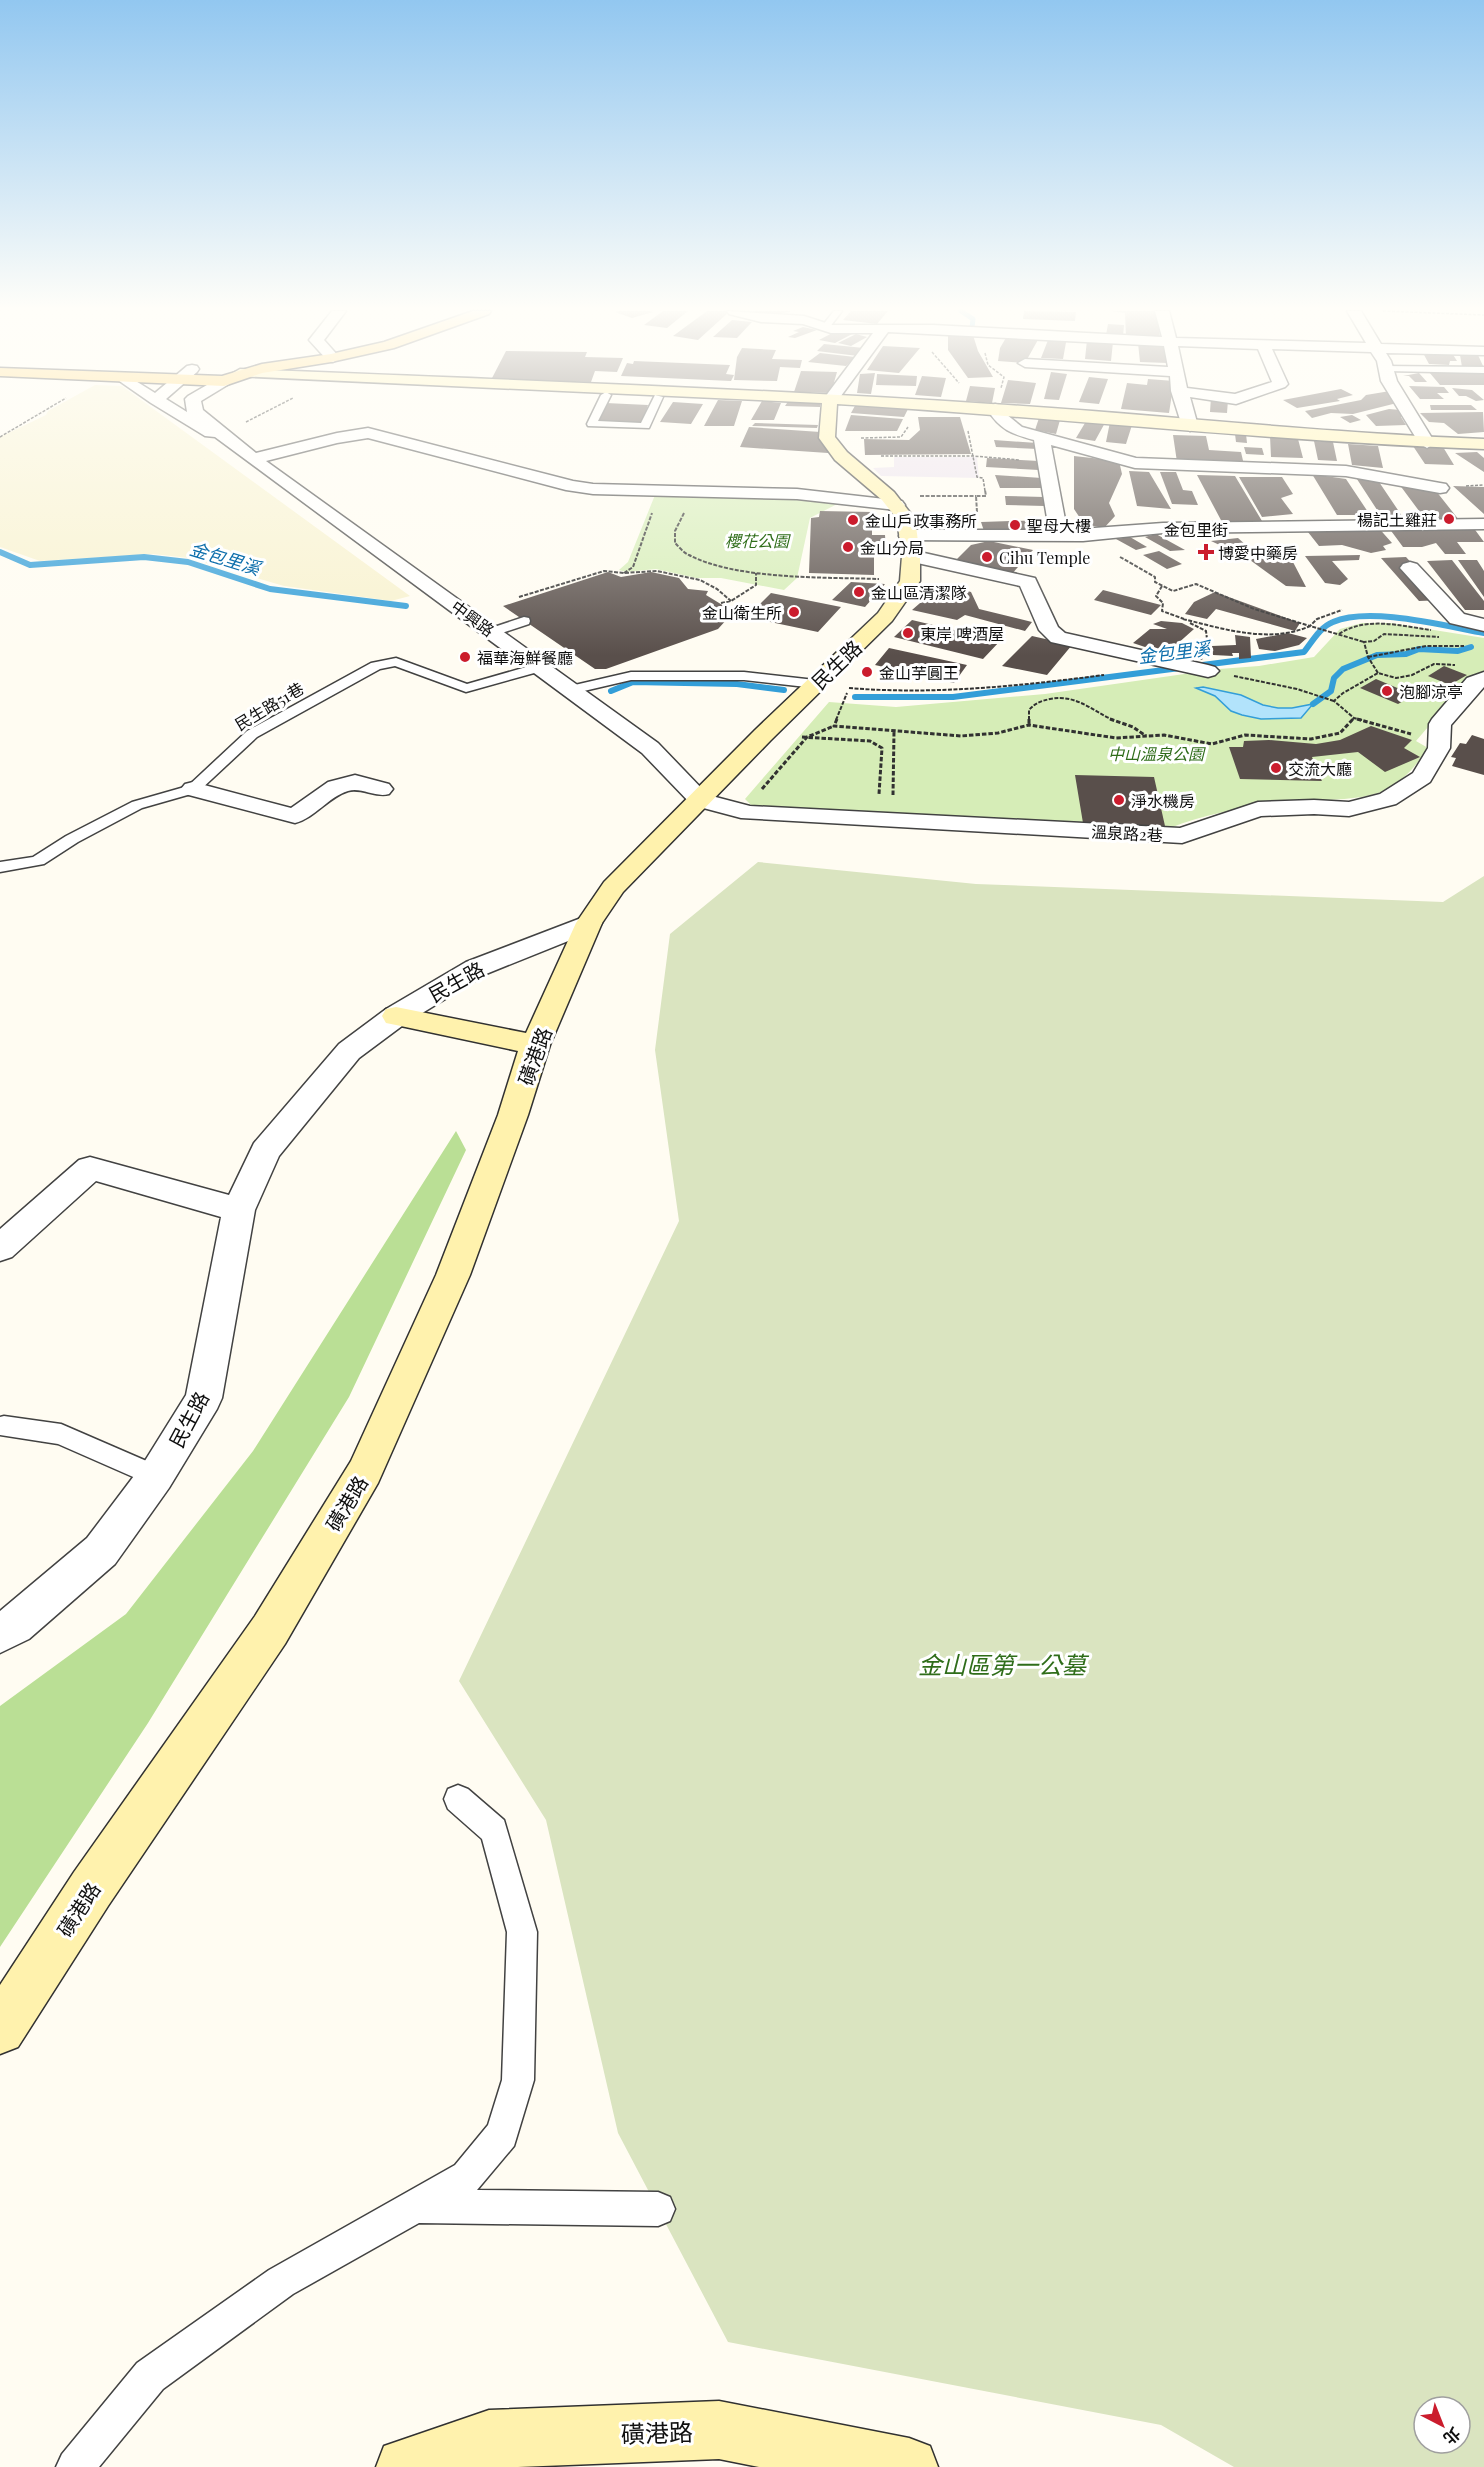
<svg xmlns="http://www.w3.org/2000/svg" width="1484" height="2467" font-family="'Playfair Display','Noto Sans TC',serif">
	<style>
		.industrial { fill: #ede3ee }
		.farmland { fill: #f8f2cf }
		.green { fill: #d6edb7 }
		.forest { fill: #badf95 }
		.cemetery { fill: #dae4c0; fill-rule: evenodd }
		.water { fill: #b2e3fb; stroke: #339ed8; stroke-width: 1.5 }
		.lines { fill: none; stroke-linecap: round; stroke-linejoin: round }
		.stream-far1 { stroke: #339ed8; stroke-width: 5 }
		.stream { stroke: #339ed8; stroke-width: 6 }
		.building { fill: #594f4b }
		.lane-casing { stroke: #424242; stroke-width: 3 }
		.street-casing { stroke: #424242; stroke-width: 3 }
		.secondary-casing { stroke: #313131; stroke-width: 3 }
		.primary-casing { stroke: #202020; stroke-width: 3 }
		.path-far2 { stroke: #313131; stroke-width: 1.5; stroke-dasharray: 3 1.5; stroke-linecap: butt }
		.path-far1 { stroke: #313131; stroke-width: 2; stroke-dasharray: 4 1.5; stroke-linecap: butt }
		.path { stroke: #313131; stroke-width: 3; stroke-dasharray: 4.5 2; stroke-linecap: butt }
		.lane { fill: #fff; fill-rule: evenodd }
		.street { fill: #fff; fill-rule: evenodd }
		.secondary { fill: #fff2ad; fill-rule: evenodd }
		.primary { fill: #ffd162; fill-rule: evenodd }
		.poi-dot { fill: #cb1c2d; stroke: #fff; stroke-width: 2 }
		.labels { text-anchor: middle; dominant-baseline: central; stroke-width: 6; stroke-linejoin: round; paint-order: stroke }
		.far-poi-label { font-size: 16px; fill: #0f0f0f; stroke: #fff; text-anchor: start }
		.far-street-label { font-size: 16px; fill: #0f0f0f; stroke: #fff }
		.far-park-label { font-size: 16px; font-style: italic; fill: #2f6d1a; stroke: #fff }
		.far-water-label { font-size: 18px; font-style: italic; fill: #0e6fac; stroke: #fff }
		.street-label { font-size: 20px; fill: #0f0f0f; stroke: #fff }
		.near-park-label { font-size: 24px; font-style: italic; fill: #2f6d1a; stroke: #fff }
		.near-street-label { font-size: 24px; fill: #0f0f0f; stroke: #fff }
	</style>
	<rect width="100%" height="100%" fill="#fffcf2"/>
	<path class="industrial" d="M894 457H977L979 478 881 476 873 468 894 467Z"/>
	<path class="farmland" d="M95 385 122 386 410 596 391 601 284 586 189 558 153 554 40 561 0 547V437L46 415 48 411Z"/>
	<path class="green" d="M655 495 816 498 843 501 810 518 797 578 784 590 721 578H696L656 569 626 572 619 570 628 562Z
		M1362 623H1390L1484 638V673L1458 692 1416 741 1428 748C1416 766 1400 786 1378 793 1357 800 1332 799 1309 801 1261 805 1215 810 1170 828L753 807 745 799 829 702 896 707 1045 694 1219 669 1259 666 1314 657 1340 629Z"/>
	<path class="forest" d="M456 1131 466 1150 349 1397 148 1723 0 1947V1706L126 1614 253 1451Z"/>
	<path class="cemetery" d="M758 862 976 884 1443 902 1484 876V2467H1234L1161 2425 728 2342 618 2133 546 1820 459 1681 679 1221 655 1050 670 934ZM1424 2407H1460V2443H1424Z"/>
	<path class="water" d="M1203 687 1241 695 1263 705 1278 708H1292L1313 704 1301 718 1261 719 1242 715 1231 711 1215 696 1196 688Z"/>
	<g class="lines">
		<path class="stream-far1" d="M961 311 973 319 972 328"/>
		<path class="stream" d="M0 552 30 565 144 557 188 562 270 589 406 606
			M611 691 633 682 737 684 784 690
			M855 697H953L1304 652C1312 642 1320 627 1333 622 1369 606 1445 626 1484 633
			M1313 704 1331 691 1334 678 1343 669 1377 655 1406 654 1419 649 1458 651 1471 647"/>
	</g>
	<path class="building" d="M619 311H650L653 312 632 318 615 312Z
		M663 311H688L667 328 644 325Z
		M707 311H730L698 340 673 336Z
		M753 311H790V312L763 316Z
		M851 311H888L877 324 843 320Z
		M1024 311 1076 312 1075 321 1023 319Z
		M1111 311H1158L1160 339 1126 337 1125 313Z
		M732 320 752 322 737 338 713 337Z
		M1108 324 1124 325 1123 337 1106 335Z
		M803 327 817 330 795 338 788 337 799 332 793 331Z
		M838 330 856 332 835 343 819 340Z
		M948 330 972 332 978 351 993 377 968 378 948 350Z
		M856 334 867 337 851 346 838 343Z
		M1050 335 1067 337 1063 359 1041 358Z
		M1007 336 1039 338 1025 363 998 361 1000 348Z
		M1087 340 1113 342 1111 361 1085 359Z
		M1138 343 1165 344 1168 363 1140 362Z
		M824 344 864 348 858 356 817 351Z
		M883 346 920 348 899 373 867 370Z
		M742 348 776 350 772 359 802 360 800 368 780 367 777 381 734 380 737 357Z
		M506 351 587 352 585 357 623 358 617 372 595 371 591 382 491 380Z
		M820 353 855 357 846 366 808 362Z
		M1423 353H1452L1457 361H1450L1449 365 1429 364Z
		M1460 355H1478L1484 368 1462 367Z
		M634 361 730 365 726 374 734 375 731 381 621 376 627 363 633 364Z
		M801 371 837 372 831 393 794 392Z
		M1051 372 1067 374 1059 400 1044 399Z
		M1429 372H1484V385H1440Z
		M875 373 871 394 857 393 860 374Z
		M1419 373 1427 382H1415L1409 376H1403Z
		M877 374 917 376 916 386 876 385Z
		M922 376 946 378 941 397 915 395Z
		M1089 377 1108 379 1099 404 1079 402Z
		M1148 379 1174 381 1169 413 1121 409 1127 383 1147 385Z
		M1008 380 1036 383 1030 404 1001 403Z
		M970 386 995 388 992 403 966 401Z
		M1409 386 1444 387 1449 393H1437L1444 399H1420Z
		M1452 388 1472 390 1484 400 1476 401 1466 396H1459Z
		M1341 389 1353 395 1337 399 1340 401 1297 408 1283 400Z
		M1390 391 1397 403 1353 414 1331 413 1312 418 1305 411 1361 400 1366 395Z
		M1211 397 1228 400 1227 413 1210 412Z
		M718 400 742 401 734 426H704Z
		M789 400H821L820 407 785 406Z
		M762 401 781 403 774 420H751Z
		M673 402 703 404 691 424 660 422Z
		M857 402 909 407 904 417 851 413Z
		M606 403 648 405 642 424 598 422Z
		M1430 405H1471L1477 410H1431Z
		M1389 409 1401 410V417L1406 425 1376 426 1366 415Z
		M1483 412 1484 432 1458 434 1444 423 1429 422 1420 413Z
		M851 415 903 419 897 431H845Z
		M1352 415 1361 420 1350 423 1340 417Z
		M918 417H960L971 454 865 455 864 439 909 440 920 430Z
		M1039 418 1060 420 1056 434 1035 430Z
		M1088 418 1106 421 1095 441 1076 438Z
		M1110 422 1132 425 1126 444 1106 442Z
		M755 423 818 425 817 428 752 426Z
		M749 427 835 433 828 453 740 447Z
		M1235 434H1246L1247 443 1236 442Z
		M1173 435 1206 436 1209 450 1241 452 1244 465 1177 462Z
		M1270 436 1298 439 1303 458 1271 457Z
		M994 440 1037 443 1038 449 996 447Z
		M1314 441 1333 442 1337 461 1318 460Z
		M1348 444 1378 446 1383 468 1352 465Z
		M1413 446 1443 447 1454 465 1425 464Z
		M1244 447 1262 448 1264 455 1246 454Z
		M1477 452 1484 458V472L1455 453Z
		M1074 456 1119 461 1122 474 1109 503 1115 516 1104 528 1084 524 1074 509Z
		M987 458 1039 461V470L986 467Z
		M1129 471 1149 472 1171 509 1137 506Z
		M1160 472H1176L1183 490 1192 491 1198 505 1172 504Z
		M1353 473 1375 476 1404 519H1383Z
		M1312 474 1346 479 1370 515H1337Z
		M995 475 1042 478 1044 488H1000Z
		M1197 475 1235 476 1262 521 1222 522Z
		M1239 477H1282L1293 494 1281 498 1293 514 1262 517Z
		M1399 484 1436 491 1459 520 1425 519Z
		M1453 486 1484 487V514Z
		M1005 496 1044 497 1045 506 1006 505Z
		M820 511 872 512V535H885L886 551 874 550V575L809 573 811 518 819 517Z
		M1045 520 1049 529 984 531 981 522Z
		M1470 523 1484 542H1457L1466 554H1445L1436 543 1422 547H1403L1386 524Z
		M1376 525 1392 543 1383 546 1386 550 1371 553 1342 545 1319 546 1304 527Z
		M1156 534 1185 550 1170 551 1145 537Z
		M1130 537 1147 547 1136 550 1116 539Z
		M1238 538 1247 546 1243 556 1211 541Z
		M989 541 1033 550 1011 575 955 561 971 545Z
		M1284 546 1294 564 1306 587 1286 586 1250 560 1269 550 1268 548Z
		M1159 551 1182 564 1167 569 1143 555Z
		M1360 555 1359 560 1332 561 1348 579 1340 585 1325 583 1305 556Z
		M1406 557 1445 600 1419 601 1381 558Z
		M1452 560 1484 601V610H1465L1427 561Z
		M1458 560H1477L1484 571V597Z
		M608 572 621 577 651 572 679 578 688 589 708 591 706 595 724 606 728 618 718 629 606 669H595L503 606Z
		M851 582 885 584 865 607 832 600Z
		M942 584 971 592 979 609 1032 622 1025 631 965 615 957 620 912 610Z
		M1103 590 1161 605 1151 615 1094 600Z
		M1215 592 1300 623 1295 631 1216 609 1207 619 1185 614 1194 602Z
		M771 593 841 607 818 632 747 617Z
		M912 620 1000 641 983 659 894 637Z
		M1161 621 1182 623 1194 629 1166 654 1133 643 1150 629H1167L1153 624Z
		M1288 633 1307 638 1299 645 1275 651 1259 649 1256 639Z
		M1235 635 1250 637 1251 658 1239 659V653H1232L1233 656 1213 655 1212 646 1236 645Z
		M1032 636 1072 645 1047 675 1002 666Z
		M1187 646 1207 650 1202 660 1181 656Z
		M889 648 967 665 954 683 875 665Z
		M1444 666 1467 675 1450 685 1428 676Z
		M1376 679 1414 695 1398 704 1360 688Z
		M1371 726 1412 740 1404 748 1420 757 1385 772 1358 752 1312 757 1322 781 1240 779 1229 747H1243L1244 741 1269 740 1316 744 1340 740Z
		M1472 735 1484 739V775L1452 766 1456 758 1451 757 1460 743 1466 744Z
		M1075 775 1154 777 1165 826 1083 823Z"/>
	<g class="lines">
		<defs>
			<path id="lane" d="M834 311H842L829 328H823L822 326Z
				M1383 366 1484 367V373L1386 371 1381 368Z
				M606 392 611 395 598 421 641 423 655 395 663 397 649 428 588 426 587 424 601 395Z
				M524 617 529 618 530 621 529 624 493 636 487 632 488 629Z
				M396 658 467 684 540 663 547 667 545 670 466 692 395 666 380 669 257 737 198 792 142 808 78 842 44 864 0 872V862L33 857 66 836 132 802 188 786 247 731 371 663Z
				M631 672H744L815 680 822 684 815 688 744 680H631L571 694 564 690 566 687Z
				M4 1416 61 1424 165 1469 168 1476 165 1483 156 1487 58 1444 0 1435V1417Z
				M458 1785 468 1789 504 1820 537 1932 534 2080 514 2146 477 2190 658 2192 670 2197 675 2209 670 2221 658 2226 419 2223 293 2294 163 2389 99 2467H56L62 2454 137 2363 269 2270 455 2165 488 2125 502 2080 507 1932 482 1839 448 1809 444 1799 448 1789Z"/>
			<path id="street" d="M332 311H346L324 340 340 358 333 362 328 361 309 340Z
				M727 311 804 316 832 325H933L1162 337 1155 311H1169L1176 338 1366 343 1347 311H1361L1381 344 1484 347V355L1386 353 1391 361 1397 381 1435 443 1427 448 1419 443 1381 381 1377 361 1371 352 1272 349 1288 384 1285 387 1236 404 1190 397 1198 426 1190 431 1182 426 1171 391 1170 376 1025 367 1018 363 1025 359 1168 367 1164 346 888 332 835 404 830 406 822 401 873 333H831L803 324 761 322 729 314ZM1178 346 1258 349 1272 382 1235 394 1187 388Z
				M192 365 197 366 199 369 197 372 166 399 187 412 185 399 188 396 219 378H229L232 381 229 384 201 401 203 410 256 453 337 433 368 428 573 481 593 484 797 489 902 501 905 505 902 509 896 510 797 499 593 494 566 490 368 438 337 443 266 461 658 743 708 795 750 806 1180 828 1258 802 1314 800 1349 802 1380 794 1413 773 1428 748 1429 724 1432 719 1467 678 1484 672V687L1451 725 1450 748 1430 782 1396 804 1349 816 1314 814 1261 816 1182 843 741 818 692 805 642 753 215 437 205 436 151 403 115 378 123 373 155 393 187 366Z
				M995 404 1001 406 1006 414 1022 427 1136 458 1346 466 1440 483 1446 484 1449 488 1446 492 1440 493 1346 476 1135 468 1051 445 1067 530 1163 523 1484 519V529L1163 533 1083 541 902 540 899 536 902 532 908 530H1049L1034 440C1012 434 1000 430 987 409Z
				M911 550 1035 578 1058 627 1065 633 1208 665 1215 667 1219 671 1215 675 1208 677 1051 642 1039 630 1020 586 904 560 902 556 904 552Z
				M1410 562 1417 564 1464 614 1484 619V631L1450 623 1400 568 1403 564Z
				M355 775 389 784 393 789 389 794C375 798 362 787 348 791 328 797 315 818 295 823L185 794 181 789 185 784 193 782 291 808 328 782Z
				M589 915 598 917 602 923 598 929 486 974 406 1023 359 1058 279 1156 255 1210 222 1398 217 1409 169 1488 115 1564 29 1639 0 1653V1611L87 1538 143 1464 186 1395 221 1217 96 1181 12 1257 0 1261V1229L79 1160 90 1157 229 1195 254 1143 339 1044 386 1009 466 962Z"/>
			<path id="secondary" d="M240 369C490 379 741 388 991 404 1155 414 1319 433 1484 439V449C1268 441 1053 417 837 404L835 437 847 452 894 492 915 519 920 556V581L892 621 771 740 623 892 602 923 550 1045 528 1115 470 1275 378 1483 285 1644 108 1906 18 2047 0 2054V1985L74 1872 255 1616 351 1461 436 1275 498 1115 518 1051 396 1025 386 1023 382 1016 386 1009 396 1007 526 1033 576 923 604 882 755 730 878 613 900 581 902 556 897 519 882 500 835 460 819 438 822 403 235 376 233 373Z
				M719 2401 909 2438 930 2446 938 2467H759L719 2459 518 2467H376L384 2446 489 2410Z"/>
			<path id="primary" d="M473 311H491L489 314 394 348 331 362 262 373 224 386 0 376V368L222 376 262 364 331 354 384 342Z"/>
		</defs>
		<use href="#lane" class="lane-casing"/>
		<use href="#street" class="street-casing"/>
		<use href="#secondary" class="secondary-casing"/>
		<use href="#primary" class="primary-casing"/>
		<path class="path-far2" d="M1383 311 1484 315
			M932 352 959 383
			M985 353 988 365 1004 377 1001 388
			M246 422 293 398
			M968 431 977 477 983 478 985 491
			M0 437 66 398
			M861 438 901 437 908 427
			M881 456H974L1020 460
			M1466 486 1484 485"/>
		<path class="path-far1" d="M920 496H976
			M977 512 976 496H986L985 490
			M684 513 675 531V543C679 547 684 553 689 555 737 580 825 577 879 579
			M1120 557 1155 577V582L1173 591 1196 584 1254 609 1310 626 1317 619 1342 610
			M624 573 633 567 652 513
			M1162 586 1156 596 1163 603 1162 611 1184 619
			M519 597 604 571 624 573 657 571 700 580 717 589 731 601
			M721 603 731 601 756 585V573
			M1183 619C1224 629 1270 644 1310 626L1364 642
			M1190 623 1206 631 1208 647
			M1339 634C1366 616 1401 626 1431 630
			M1368 657 1426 646H1464
			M1378 673 1368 657 1364 642 1374 641 1384 634 1439 637
			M1234 676 1297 689 1334 701
			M849 688C935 695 1019 686 1104 675
			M836 720 847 693
			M1029 720V710C1035 703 1041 701 1050 699 1076 694 1091 710 1113 720
			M1352 720 1354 718
			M1362 720 1354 718 1334 701 1343 693 1378 673 1396 678 1412 675 1434 664 1455 665"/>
		<path class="path" d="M837 719 834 726 961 736 998 733 1029 725 1116 738 1164 735 1212 744 1245 735 1311 739 1340 733 1353 719
			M1029 719V725
			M1110 719 1133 727 1146 736
			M1357 719 1411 734
			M802 737 870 741 882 748 879 794
			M762 789 807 737 834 726
			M893 795 894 732"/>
		<use href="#lane" class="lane"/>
		<use href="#street" class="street"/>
		<use href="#secondary" class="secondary"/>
		<use href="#primary" class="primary"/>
	</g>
	<linearGradient id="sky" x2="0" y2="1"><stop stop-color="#92c7f0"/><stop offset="0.47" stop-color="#fffef9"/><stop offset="1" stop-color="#fffef9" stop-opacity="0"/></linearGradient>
	<rect width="1484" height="656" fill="url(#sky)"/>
	<g class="poi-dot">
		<circle cx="1449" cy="519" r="6"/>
		<circle cx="853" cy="520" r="6"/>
		<circle cx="1015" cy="525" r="6"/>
		<circle cx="848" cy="547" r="6"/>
		<path d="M1203 543h6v6h6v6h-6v6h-6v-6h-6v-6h6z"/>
		<circle cx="987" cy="557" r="6"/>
		<circle cx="859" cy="592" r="6"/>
		<circle cx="794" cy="612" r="6"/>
		<circle cx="908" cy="633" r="6"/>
		<circle cx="465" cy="657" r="6"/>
		<circle cx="867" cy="672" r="6"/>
		<circle cx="1387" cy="691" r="6"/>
		<circle cx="1276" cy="768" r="6"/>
		<circle cx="1119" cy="800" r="6"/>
	</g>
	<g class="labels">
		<g class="far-poi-label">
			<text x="1437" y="519" text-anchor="end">楊記土雞莊</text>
			<text x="865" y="520">金山戶政事務所</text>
			<text x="1027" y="525">聖母大樓</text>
			<text x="860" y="547">金山分局</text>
			<text x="1218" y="552">博愛中藥房</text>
			<text x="999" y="557">Cihu Temple</text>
			<text x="871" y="592">金山區清潔隊</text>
			<text x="782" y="612" text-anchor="end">金山衛生所</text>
			<text x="920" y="633">東岸 啤酒屋</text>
			<text x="477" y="657">福華海鮮餐廳</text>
			<text x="879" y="672">金山芋圓王</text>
			<text x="1399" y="691">泡腳涼亭</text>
			<text x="1288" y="768">交流大廳</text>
			<text x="1131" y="800">淨水機房</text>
		</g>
		<g class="far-street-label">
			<text x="1196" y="529">金包里街</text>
			<text transform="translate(473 618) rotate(36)">中興路</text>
			<text transform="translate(269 706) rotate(-31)">民生路51巷</text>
			<text transform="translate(1127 833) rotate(3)">溫泉路2巷</text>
		</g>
		<g class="far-park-label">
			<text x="757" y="540">櫻花公園</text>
			<text x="1156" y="753">中山溫泉公園</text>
		</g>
		<g class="far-water-label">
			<text transform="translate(225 558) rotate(17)">金包里溪</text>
			<text transform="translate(1174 652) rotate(-7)">金包里溪</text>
		</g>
		<g class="street-label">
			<text transform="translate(836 664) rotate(-44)">民生路</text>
			<text transform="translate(456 981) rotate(-29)">民生路</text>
			<text transform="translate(534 1056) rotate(-70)">磺港路</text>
			<text transform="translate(188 1419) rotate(-62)">民生路</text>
			<text transform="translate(346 1503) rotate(-59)">磺港路</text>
			<text transform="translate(78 1909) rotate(-57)">磺港路</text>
		</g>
		<g class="near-park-label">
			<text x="1002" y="1664">金山區第一公墓</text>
		</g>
		<g class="near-street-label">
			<text transform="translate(657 2432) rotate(-2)">磺港路</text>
		</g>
	</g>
	<g transform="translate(1442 2425) rotate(138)"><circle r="28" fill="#ffffff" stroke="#9f9f9f" stroke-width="1.5"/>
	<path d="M0-4.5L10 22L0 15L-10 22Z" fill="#cb1c2d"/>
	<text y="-9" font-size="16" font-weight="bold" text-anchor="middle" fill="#0f0f0f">北</text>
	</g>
</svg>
